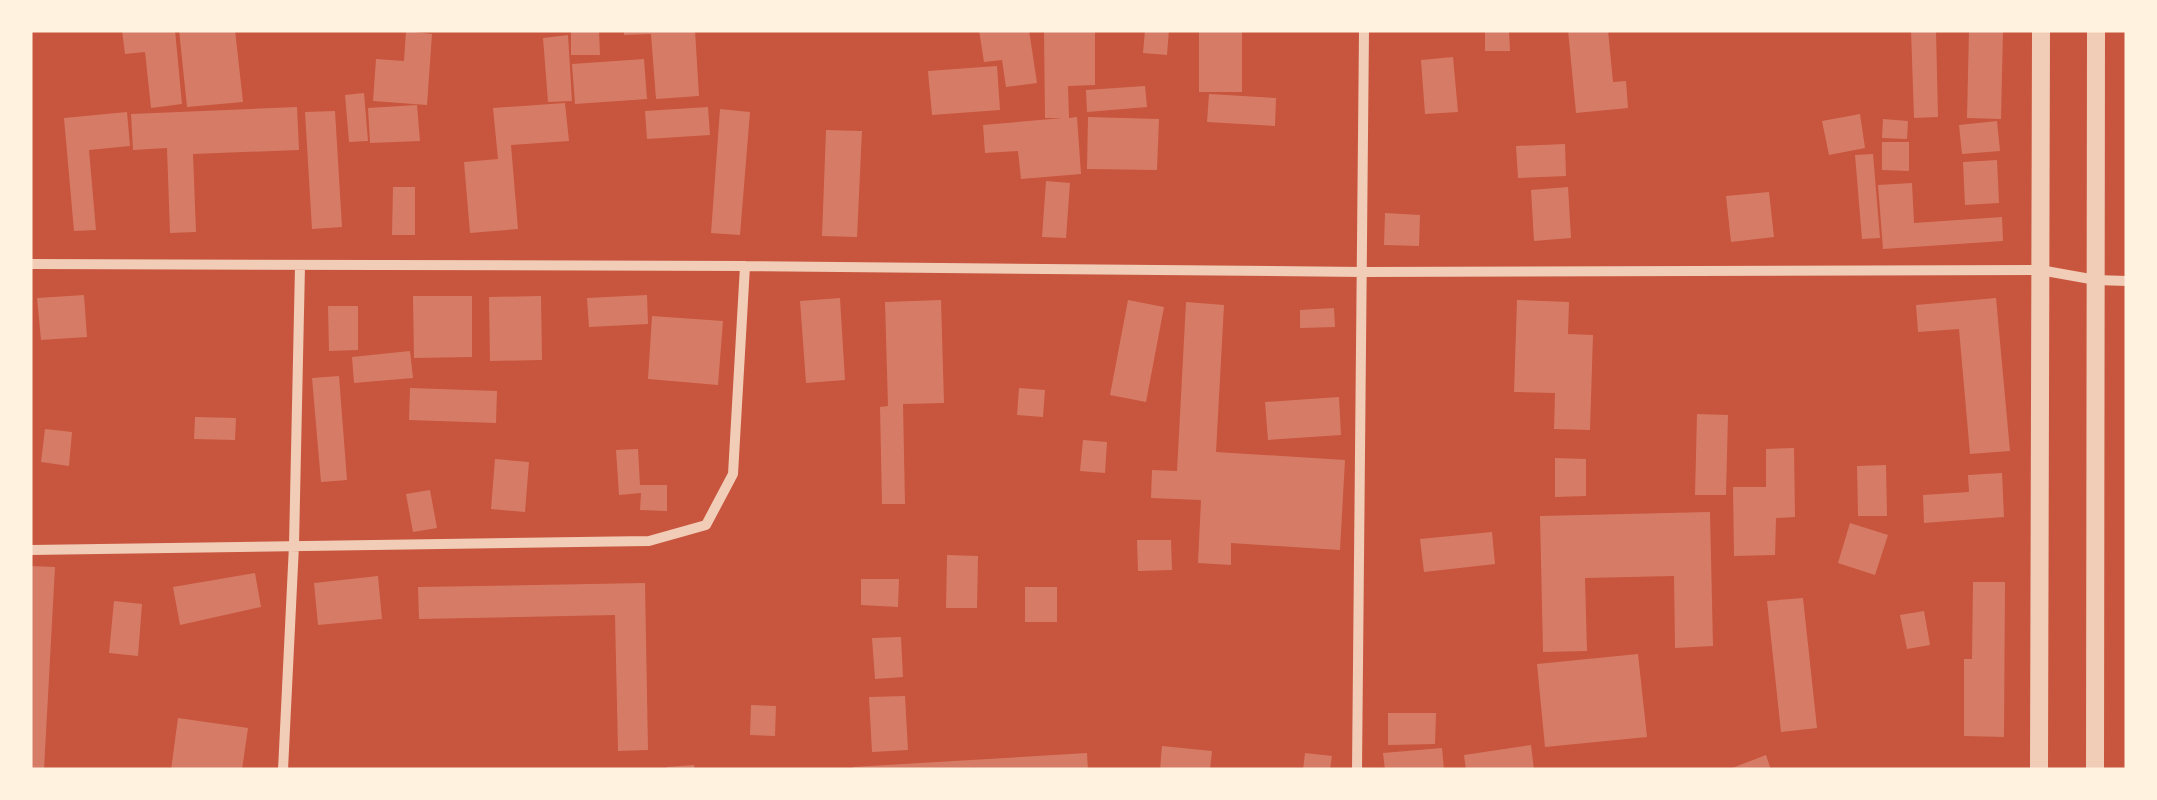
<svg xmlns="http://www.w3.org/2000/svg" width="2157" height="800" font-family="'Nunito Sans',sans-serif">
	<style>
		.building { fill: #d67c66 }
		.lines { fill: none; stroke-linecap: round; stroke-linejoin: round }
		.minor { stroke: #f1ccb7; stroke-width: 10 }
		.tertiary { stroke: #f1ccb7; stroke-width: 18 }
	</style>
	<rect width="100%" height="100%" fill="#c8553d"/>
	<path class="building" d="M122 30H175L182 104 151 108 145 52 125 54Z
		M179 30H235L243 102 187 107Z
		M571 30H599L600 55H571Z
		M624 30H695L699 96 656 99 651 34 624 35Z
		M979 30H1029L1037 83 1006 87 1002 60 984 62Z
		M1145 30H1169L1167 55 1143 53Z
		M1199 30H1242V92H1199Z
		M1485 30H1509L1510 51H1485Z
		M1568 30H1608L1613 82 1626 81 1628 108 1576 113Z
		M1911 30H1936L1938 117 1914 118Z
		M1969 30H2003L2001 119 1967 118Z
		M406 31 432 34 427 105 373 101 376 59 404 61Z
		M1044 31H1095V85L1068 86 1069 118 1077 117 1081 174 1021 179 1018 151 985 153 983 125 1063 118H1045Z
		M568 35 572 101 548 102 543 38Z
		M1453 57 1458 112 1425 114 1421 60Z
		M644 59 647 99 575 104 572 64Z
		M997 66 1000 110 932 115 928 71Z
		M1145 86 1147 107 1087 112 1086 90Z
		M364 93 368 141 349 142 345 95Z
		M1209 94 1276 98 1275 126 1207 122Z
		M565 103 569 141 511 145 518 229 470 233 464 162 498 159 493 108Z
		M417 105 420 141 370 143 368 108Z
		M297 107 299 150 193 154 196 232 170 233 167 148 133 150 131 114Z
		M708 107 710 135 647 139 645 111Z
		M720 109 750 112 740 235 711 233Z
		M335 111 342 227 312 229 305 112Z
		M127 112 130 146 89 150 96 230 74 231 64 118Z
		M1860 114 1865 148 1829 155 1822 121Z
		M1088 117 1159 119 1157 170 1087 169Z
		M1883 119 1908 121 1907 139 1882 138Z
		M1997 121 2000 151 1962 154 1959 125Z
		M826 130 862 131 857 237 822 236Z
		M1882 142H1909V171L1882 170Z
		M1565 144 1566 176 1518 178 1516 146Z
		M1873 154 1880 238 1862 239 1855 155Z
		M1997 160 1999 203 1965 205 1963 162Z
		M1046 181 1070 183 1066 238 1042 237Z
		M1912 183 1914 223 2002 217 2003 241 1883 249 1878 185Z
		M393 187H415V235H392Z
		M1568 187 1571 238 1534 241 1531 190Z
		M1769 192 1774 237 1731 242 1726 196Z
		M1385 213 1420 215 1419 246 1384 245Z
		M84 295 87 337 41 340 37 298Z
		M647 295 648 324 589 327 587 298Z
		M413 296H472V357L414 358Z
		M541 296 542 360 490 361 489 297Z
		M840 298 845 380 806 383 800 301Z
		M1996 298 2010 451 1970 454 1959 329 1918 332 1916 305Z
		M941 300 944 403 903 404 905 504H882L880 407 888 406 885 302Z
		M1128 300 1164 307 1146 402 1110 395Z
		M1517 300 1569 302 1568 334 1593 335 1590 430 1554 429 1555 393 1514 392Z
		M1186 302 1224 305 1216 452 1345 460 1340 550 1231 543V565L1198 563 1201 500 1151 498 1152 470 1177 471Z
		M328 306H358V350L329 351Z
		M1334 308 1335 327 1300 328V310Z
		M652 316 723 321 718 385 648 379Z
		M410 351 413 378 354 383 352 357Z
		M339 376 347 480 321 482 312 378Z
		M410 388 497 391 496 423 409 420Z
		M1019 388 1045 390 1043 417 1017 415Z
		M1339 397 1341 435 1268 440 1265 402Z
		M1697 414 1728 415 1726 495H1695Z
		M195 417 236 418 235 440 194 439Z
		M45 429 72 432 69 466 41 462Z
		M1083 440 1107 442 1105 473 1080 471Z
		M1794 448 1795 517 1776 518 1775 555 1734 556 1733 487H1766V449Z
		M638 449 640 485H667V511L640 510 641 493 619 495 616 450Z
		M1555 458 1586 459V496L1555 497Z
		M495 459 529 462 525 512 491 509Z
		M1886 465 1887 516H1858L1857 466Z
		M2002 473 2004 517 1924 523 1923 495 1969 492 1968 475Z
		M430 490 437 528 413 532 406 494Z
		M1710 512 1713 646 1675 648 1674 576 1585 578 1587 651 1543 652 1540 516Z
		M1850 523 1888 535 1875 575 1838 563Z
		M1492 532 1495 564 1424 572 1420 539Z
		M1137 540H1171L1172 570 1138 571Z
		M947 555 978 556 977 608H946Z
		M30 566 55 567 44 770H30Z
		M255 573 261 607 180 625 173 587Z
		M378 576 382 619 318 625 314 583Z
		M861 579H899L898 607 861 605Z
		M1973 582H2005L2004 737 1964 736V659H1972Z
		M645 583 648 750 618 751 615 615 419 619 418 587Z
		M1025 587H1057V622H1025Z
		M1803 598 1817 728 1781 732 1767 601Z
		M114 601 142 604 138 656 109 653Z
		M1924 611 1930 645 1907 649 1900 615Z
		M901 637 903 677 875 679 872 638Z
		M1638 654 1647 737 1545 747 1537 664Z
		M905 696 908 750 872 752 869 697Z
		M751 705 776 706 775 736 750 735Z
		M1388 713H1436L1435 744 1388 745Z
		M178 718 248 728 242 770H171Z
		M1531 745 1534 770H1466L1464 755Z
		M1162 746 1212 751 1210 770H1160Z
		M1442 748 1444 770H1385L1383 753Z
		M1087 753 1088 770H853V767Z
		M1305 753 1332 756 1330 770H1303Z
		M1766 755 1771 770H1727Z
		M694 765 695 770H667V767Z"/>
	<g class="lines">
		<path class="minor" d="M30 264 745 266 1363 272 2040 270 2096 280 2127 281
			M30 550 649 541 706 525 733 474 745 266
			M283 770 294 545 300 266
			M1357 770 1364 30"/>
		<path class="tertiary" d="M2039 770 2041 30
			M2095 770 2096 30"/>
	</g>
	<rect width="2157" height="800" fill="none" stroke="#fff3e0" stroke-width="65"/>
</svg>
